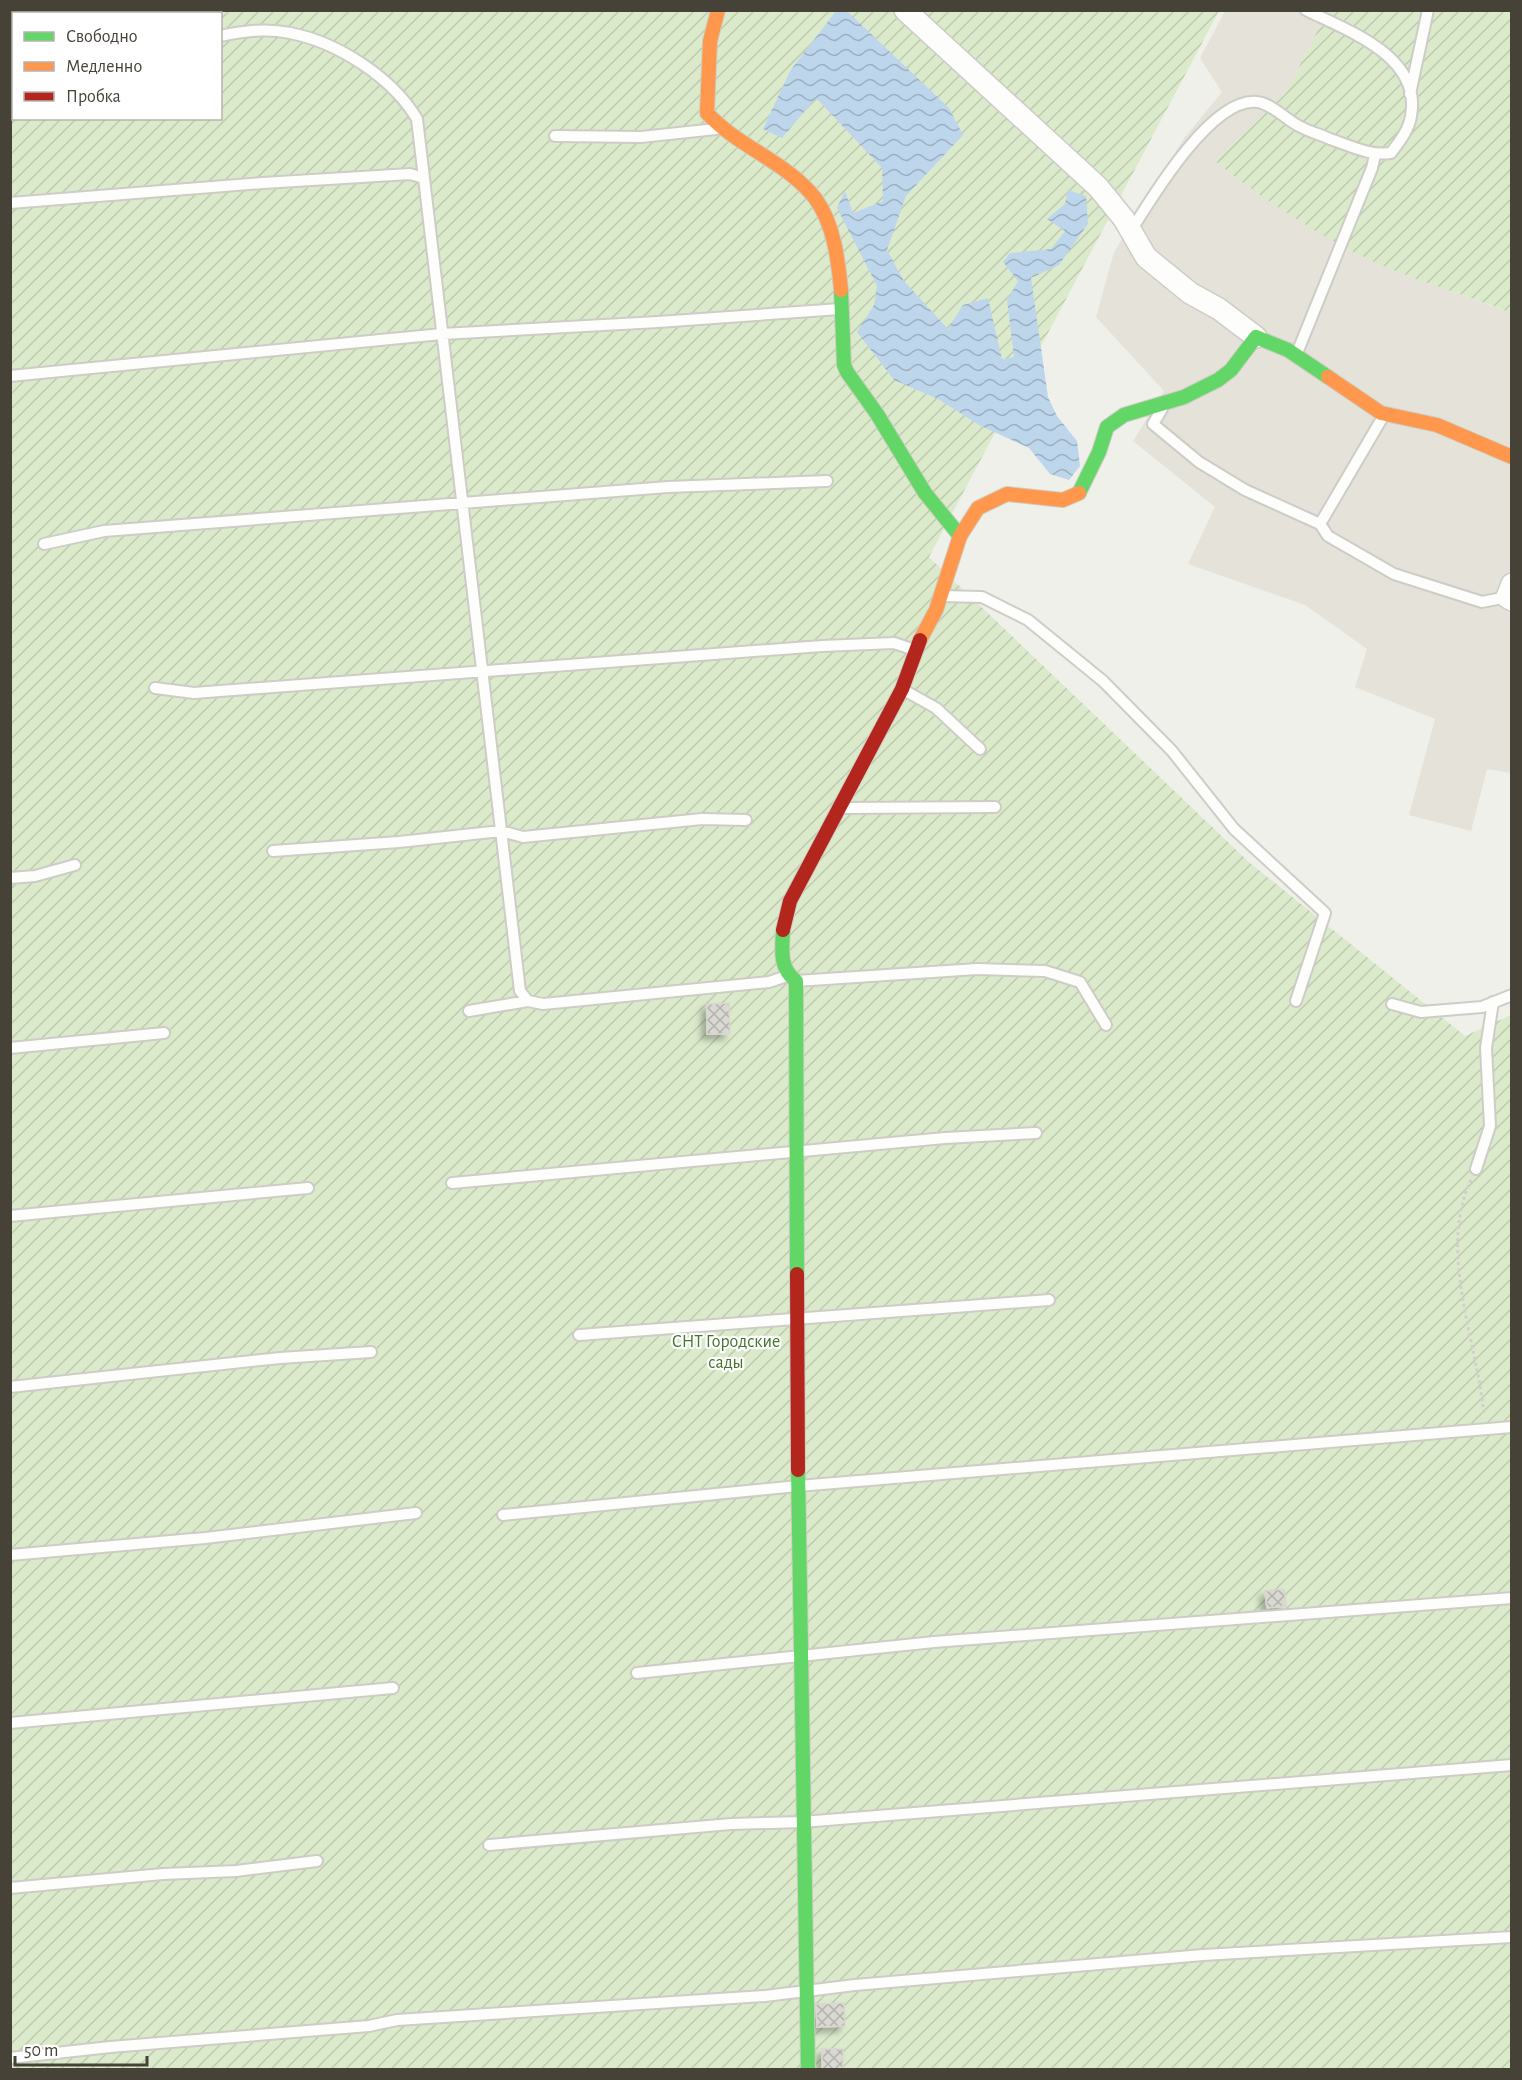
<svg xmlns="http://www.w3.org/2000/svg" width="1522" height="2080" font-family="'Alegreya Sans',sans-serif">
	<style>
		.residential { fill: #e4e2d9 }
		.garden { fill: url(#garden-furrows); fill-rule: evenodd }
		.water { fill: url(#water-waves) }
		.building { fill: url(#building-cross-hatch); stroke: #d9d7d1; stroke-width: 1.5; filter: url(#shadow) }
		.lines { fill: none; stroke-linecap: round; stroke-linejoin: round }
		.lane-casing { stroke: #cdccc7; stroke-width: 14 }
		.street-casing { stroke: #cdccc7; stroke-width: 24 }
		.fast-casing { stroke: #cfcdc2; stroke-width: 16 }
		.slow-casing { stroke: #cfcdc2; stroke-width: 16 }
		.jam-casing { stroke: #cfcdc2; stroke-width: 16 }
		.path { stroke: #d1cfcb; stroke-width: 3; stroke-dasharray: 3 3; stroke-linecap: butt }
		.lane { stroke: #fdfdfc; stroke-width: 10 }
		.street { stroke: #fdfdfc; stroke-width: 21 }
		.fast { stroke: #63d668; stroke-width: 14 }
		.slow { stroke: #ff974d; stroke-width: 14 }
		.jam { stroke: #b3261e; stroke-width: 14 }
		.labels { text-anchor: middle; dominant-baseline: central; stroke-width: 4.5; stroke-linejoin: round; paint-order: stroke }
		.park-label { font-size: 18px; fill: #43752d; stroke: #fff }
	</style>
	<defs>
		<pattern id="garden-furrows" width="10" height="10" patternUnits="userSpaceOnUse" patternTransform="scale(1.5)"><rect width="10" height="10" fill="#dceacc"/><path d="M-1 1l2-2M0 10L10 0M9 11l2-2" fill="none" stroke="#becab0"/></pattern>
		<pattern id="water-waves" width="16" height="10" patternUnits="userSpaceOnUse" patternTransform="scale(1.5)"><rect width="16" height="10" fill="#bed6ec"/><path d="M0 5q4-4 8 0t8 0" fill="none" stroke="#9cafc0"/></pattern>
		<pattern id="building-cross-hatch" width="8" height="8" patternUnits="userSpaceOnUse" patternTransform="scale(1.5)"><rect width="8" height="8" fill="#dad8d3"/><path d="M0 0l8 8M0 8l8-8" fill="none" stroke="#b3b1ac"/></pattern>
		<filter id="shadow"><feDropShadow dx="-5.5" dy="5.5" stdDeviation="3" flood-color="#0004"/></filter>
	</defs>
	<rect width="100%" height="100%" fill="#f0f0eb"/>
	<path class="residential" d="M1225 11H1313L1323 20 1285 94 1215 161 1389 268 1511 313V773L1487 769 1471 831 1409 815 1435 719 1355 687 1367 649 1305 605 1188 564 1215 507 1133 441 1164 391 1096 317 1114 252 1185 137 1222 92 1200 58Z"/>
	<path class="garden" d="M11 11H1219L929 557 1250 863 1465 1036 1511 1015V2069L11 2070ZM14 14H220V118H14Z
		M1313 11H1511V313C1472 297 1430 285 1391 269 1333 246 1262 199 1215 161L1285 94 1323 20Z"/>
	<path class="water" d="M836 11H847L949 108 963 135 906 196 887 250 904 281 948 329 963 305 988 298 1002 359 1014 357 1007 300 1018 281 1003 262 1010 253 1051 249 1065 231 1047 219 1065 204 1068 190 1086 196 1088 224 1059 265 1031 278 1048 397 1057 416 1077 441 1080 466 1069 480 1050 474 1029 448 979 425 938 399 894 380 857 332 874 305 877 286 837 208 845 191 853 213 883 201 882 168 816 98 782 138 763 129 790 71Z"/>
	<path class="building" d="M729 1003 730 1034H707V1004Z
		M1284 1589 1286 1606 1267 1608 1265 1591Z
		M844 2003 845 2026 817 2027 816 2004Z
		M822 2049H843V2070H822Z"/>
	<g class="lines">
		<defs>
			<path id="lane" d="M10 35H14
				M220 36C244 31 266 28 290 33 337 42 392 77 417 119L520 991 528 1001 543 1004 769 982 787 976
				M1410 94 1428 10
				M555 136 641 137 716 129
				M10 203 263 183 410 174 424 178
				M1131 231C1152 197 1212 97 1257 102 1270 103 1285 118 1297 125 1307 131 1319 134 1330 139 1351 146 1369 156 1391 153 1399 142 1409 130 1411 116 1422 56 1348 31 1306 10
				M1297 353 1372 168 1375 155
				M10 376 442 334 658 322 840 309
				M1162 409 1153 424 1199 462 1245 490 1320 524 1328 536 1394 574 1482 602 1507 597
				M1320 524 1384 415
				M44 544 104 531 668 487 827 481
				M941 596 982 597 1028 620 1103 681 1172 751 1234 829 1325 913 1296 1001
				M155 688 194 693 822 646 894 643 915 650
				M902 689 936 708 980 749
				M845 808 995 807
				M273 851 399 842 501 831 523 837 702 819 746 820
				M10 878 35 876 75 865
				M796 981 977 969 1045 971 1080 982 1106 1025
				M1392 1004 1421 1012 1482 1007 1512 995
				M469 1011 528 1001
				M10 1048 164 1033
				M1476 1169 1490 1126 1486 1048 1493 1002
				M452 1183 945 1138 1036 1133
				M10 1216 308 1188
				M579 1335 1049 1300
				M10 1387 280 1358 371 1352
				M503 1515 798 1486 1512 1427
				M10 1555 205 1538 416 1513
				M637 1673 934 1642 1512 1598
				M10 1723 393 1688
				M489 1845 731 1824 802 1822 1512 1765
				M10 1888 163 1874 236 1871 317 1861
				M10 2058 110 2047 369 2026 397 2020 765 1996 855 1985 1203 1955 1512 1937"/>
			<path id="street" d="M905 10 1098 187 1124 219 1146 257 1190 293 1219 309 1256 337
				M1512 584 1507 597 1512 600"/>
			<path id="fast" d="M841 290 844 365 847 372 877 414 925 493 960 536
				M1079 493 1099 452 1107 427 1124 415 1184 397 1218 380 1231 370 1256 337 1288 350 1328 377
				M783 930C782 950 779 968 796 981L797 1274
				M798 1470 808 2070"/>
			<path id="slow" d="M718 10 710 41 707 113C738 147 787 162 815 198 834 224 838 259 841 290
				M1328 377 1381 413 1437 425 1512 457
				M920 640 936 610 960 536 978 508 1007 494 1063 500 1079 493"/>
			<path id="jam" d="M783 930 790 901 902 689 920 640
				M797 1274 798 1470"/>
		</defs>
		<use href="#lane" class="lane-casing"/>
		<use href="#street" class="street-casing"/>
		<use href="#fast" class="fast-casing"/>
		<use href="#slow" class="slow-casing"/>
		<use href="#jam" class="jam-casing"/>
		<path class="path" d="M1471 1180C1437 1251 1478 1343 1484 1416"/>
		<use href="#lane" class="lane"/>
		<use href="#street" class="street"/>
		<use href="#fast" class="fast"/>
		<use href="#slow" class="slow"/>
		<use href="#jam" class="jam"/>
	</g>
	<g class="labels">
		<g class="park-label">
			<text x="726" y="1342">СНТ Городские<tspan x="726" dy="21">сады</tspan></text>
		</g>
	</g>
	<rect width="1522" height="2080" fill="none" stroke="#464237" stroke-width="24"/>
	<rect x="12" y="12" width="210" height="108" fill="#ffffff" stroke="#b5b3af" stroke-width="1.5"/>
	<rect x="24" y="32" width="30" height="9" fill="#63d668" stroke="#b5b3af" stroke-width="1.5"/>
	<text x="66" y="42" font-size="18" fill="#464237">Свободно</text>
	<rect x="24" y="62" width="30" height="9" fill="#ff974d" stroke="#b5b3af" stroke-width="1.5"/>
	<text x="66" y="72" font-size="18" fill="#464237">Медленно</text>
	<rect x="24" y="92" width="30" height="9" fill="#b3261e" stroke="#b5b3af" stroke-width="1.5"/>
	<text x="66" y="102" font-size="18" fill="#464237">Пробка</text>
	<path d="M15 2056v9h132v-9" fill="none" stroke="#464237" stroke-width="3"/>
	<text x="24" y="2056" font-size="18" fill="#464237" stroke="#ffffff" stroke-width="4.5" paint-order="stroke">50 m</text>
</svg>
